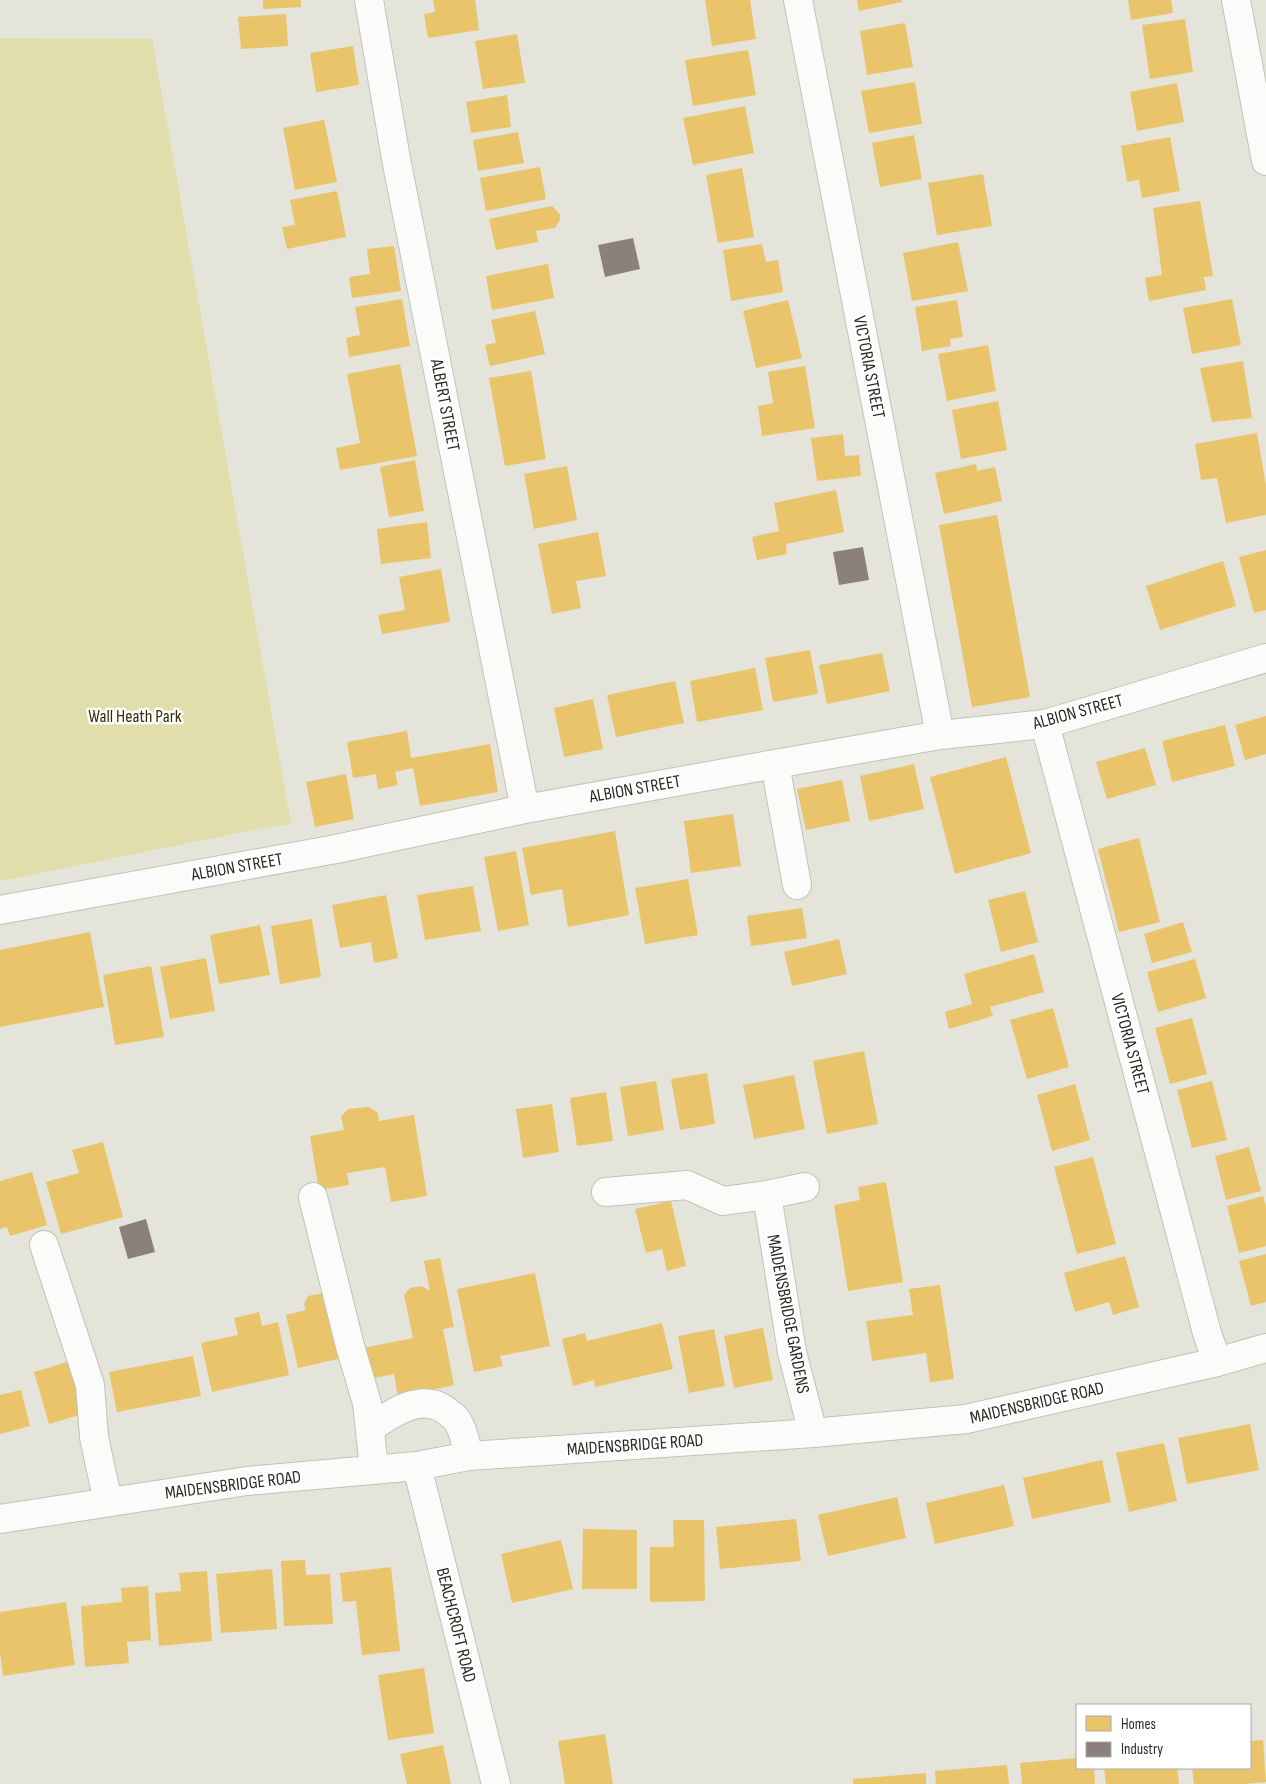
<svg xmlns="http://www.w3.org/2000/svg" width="1266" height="1784" font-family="'Sofia Sans Condensed',sans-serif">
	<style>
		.green { fill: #e0deaa }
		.homes { fill: #e9c46a }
		.industry { fill: #8a817c }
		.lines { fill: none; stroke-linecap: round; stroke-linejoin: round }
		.minor-casing { stroke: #c2c2ba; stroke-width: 30 }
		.minor { stroke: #fbfbf9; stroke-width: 28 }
		.labels { text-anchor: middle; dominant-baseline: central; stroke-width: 5; stroke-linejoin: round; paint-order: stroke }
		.street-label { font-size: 18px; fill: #2a2a23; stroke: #fff }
		.park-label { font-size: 18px; fill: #343206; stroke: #fff }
	</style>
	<rect width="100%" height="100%" fill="#e4e4da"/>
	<path class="green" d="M0 38 152 39 291 824 263 828 0 881Z"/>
	<path class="homes" d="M263 0H301V7L263 9Z
		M433 0H475L479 30 428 38 424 14 435 12Z
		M705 0H750L756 39 712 46Z
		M857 0H902V2L859 11Z
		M1128 0H1171L1173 13 1131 20Z
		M286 14 288 46 241 49 238 17Z
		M1185 19 1193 72 1150 79 1142 25Z
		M905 23 913 67 867 75 860 31Z
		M517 34 525 83 483 89 475 41Z
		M353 46 359 85 316 92 310 53Z
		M748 50 756 95 693 106 685 60Z
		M915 82 922 124 869 133 861 91Z
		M1177 83 1184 122 1137 131 1130 92Z
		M507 95 511 127 471 133 466 102Z
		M745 106 754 153 693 165 683 118Z
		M324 120 337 182 295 190 283 128Z
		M518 132 524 163 478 171 473 140Z
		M914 135 922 179 880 187 872 143Z
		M1170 137 1180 191 1142 198 1139 180 1127 182 1121 146Z
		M540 167 546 199 486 211 480 178Z
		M742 168 754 237 718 243 706 175Z
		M983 174 992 226 937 235 928 183Z
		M337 191 346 237 287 249 282 227 295 225 290 200Z
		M1200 201 1213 276 1204 277 1206 290 1149 301 1145 278 1162 275 1153 208Z
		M552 206 560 214V220L555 228 536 231 538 242 496 250 489 219Z
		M958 242 968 291 912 301 903 253Z
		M762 244 766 262 778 260 783 292 731 301 723 250Z
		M394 246 401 291 352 298 349 277 370 274 367 249Z
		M548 264 554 298 492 310 486 276Z
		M402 299 410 346 349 357 346 338 360 335 355 307Z
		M1232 299 1241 345 1192 354 1183 308Z
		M788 300 802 358 756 368 743 311Z
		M957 300 963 337 950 339 951 346 922 351 915 307Z
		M535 311 545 354 490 366 485 345 496 343 491 320Z
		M988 345 996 391 947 401 938 354Z
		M1243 361 1252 418 1212 422 1200 368Z
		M400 364 417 456 340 470 336 448 360 443 347 374Z
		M805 366 815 428 762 436 758 406 773 403 768 372Z
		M531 371 546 459 505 466 489 378Z
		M998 401 1007 450 961 459 952 410Z
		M1257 433 1266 486V515L1226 523 1217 478 1201 480 1195 444Z
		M843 434 845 456 859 455 861 476 817 481 811 438Z
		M415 460 424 511 389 517 380 467Z
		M976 464 977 471 995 467 1002 501 944 514 935 473Z
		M567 466 577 520 534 529 524 474Z
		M836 490 844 532 786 544 787 554 757 560 752 537 779 531 774 503Z
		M997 515 1030 697 972 707 939 525Z
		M427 522 431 558 381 564 377 529Z
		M598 532 606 576 576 581 581 608 552 614 538 544Z
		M1266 550V610L1254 613 1239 557Z
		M1223 561 1236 606 1160 630 1146 586Z
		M441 569 450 622 382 634 378 615 405 610 399 577Z
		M810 650 818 694 773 702 765 658Z
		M882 653 890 691 827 704 819 665Z
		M755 668 763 710 697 722 690 681Z
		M675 681 684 723 616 737 607 695Z
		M593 699 603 749 564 757 554 708Z
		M1266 716V754L1245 760 1235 725Z
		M1225 725 1235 766 1172 782 1162 741Z
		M407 731 411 758 490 744 498 792 420 806 413 768 395 772 398 785 378 789 376 774 353 778 347 742Z
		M1145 748 1156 785 1107 799 1096 762Z
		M1006 757 1031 853 955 874 930 777Z
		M914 764 924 809 869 821 860 776Z
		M346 774 354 819 315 827 306 782Z
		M842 780 850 821 806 830 797 789Z
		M733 814 741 866 691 873 684 821Z
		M615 831 629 915 568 927 562 889 531 895 522 848Z
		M1139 838 1160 922 1119 932 1098 849Z
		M516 851 529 925 498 931 484 857Z
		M688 879 698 935 645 944 635 888Z
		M473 886 481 931 425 940 417 895Z
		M1025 891 1038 942 1001 952 988 900Z
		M386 895 398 958 374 963 371 942 340 948 332 905Z
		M802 908 807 938 751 946 747 916Z
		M312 919 321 977 280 984 271 926Z
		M1183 922 1192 952 1152 963 1144 934Z
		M260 925 270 975 219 984 210 935Z
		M90 932 104 1007 0 1027V950Z
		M839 939 847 974 792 986 784 952Z
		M1034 954 1044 992 990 1007 993 1016 949 1029 945 1012 972 1004 964 974Z
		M206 958 215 1011 170 1019 160 967Z
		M1195 959 1206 998 1158 1012 1147 972Z
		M151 966 164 1037 115 1045 103 975Z
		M1053 1008 1069 1067 1027 1079 1010 1020Z
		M1192 1018 1207 1074 1170 1084 1155 1028Z
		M864 1051 878 1124 827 1134 813 1061Z
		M707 1073 715 1124 680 1130 671 1079Z
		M794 1075 805 1129 754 1139 743 1085Z
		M656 1081 664 1130 628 1136 620 1087Z
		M1212 1081 1227 1140 1192 1148 1177 1090Z
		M1075 1084 1090 1140 1052 1151 1037 1095Z
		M606 1092 613 1141 577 1146 570 1098Z
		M552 1104 559 1152 523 1158 516 1109Z
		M369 1107 378 1113 379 1121 414 1115 427 1196 391 1202 385 1167 347 1173 349 1185 319 1190 310 1136 344 1130 341 1117 348 1109Z
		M103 1142 123 1217 61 1234 46 1182 79 1173 72 1150Z
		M1249 1147 1261 1191 1226 1200 1215 1156Z
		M1093 1157 1116 1244 1077 1254 1054 1167Z
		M32 1172 47 1225 10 1236 7 1227 0 1229V1181Z
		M886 1182 903 1282 848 1291 834 1205 860 1200 858 1187Z
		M1263 1196 1266 1207V1246L1239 1253 1227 1206Z
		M671 1201 686 1266 667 1271 662 1249 646 1253 635 1209Z
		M1266 1254V1302L1251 1306 1239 1261Z
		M1125 1256 1139 1307 1113 1315 1109 1302 1075 1312 1064 1273Z
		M440 1258 454 1327 443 1329 454 1385 398 1397 394 1374 369 1379 363 1348 413 1338 404 1295 410 1288 422 1286 430 1291 424 1261Z
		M535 1273 550 1346 500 1356 503 1366 474 1372 457 1289Z
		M940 1285 954 1379 930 1382 926 1353 872 1361 866 1321 913 1315 909 1289Z
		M323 1293 342 1358 298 1368 286 1315 306 1310 304 1304 308 1296Z
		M259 1312 262 1326 278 1322 289 1375 212 1392 201 1343 238 1335 234 1318Z
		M662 1323 673 1369 595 1387 594 1380 573 1386 562 1339 585 1333 587 1341Z
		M763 1328 773 1380 734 1388 724 1336Z
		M714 1329 725 1386 689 1393 678 1336Z
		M193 1356 201 1396 117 1412 109 1372Z
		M74 1360 89 1412 49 1424 34 1372Z
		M21 1390 30 1426 0 1434V1395Z
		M1250 1424 1259 1470 1187 1484 1178 1438Z
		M1164 1443 1177 1501 1129 1512 1116 1453Z
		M1102 1460 1111 1502 1032 1519 1023 1478Z
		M1004 1485 1014 1526 935 1544 926 1503Z
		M897 1497 906 1538 828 1556 818 1515Z
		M796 1519 801 1561 720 1569 716 1527Z
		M673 1520H704L705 1601 650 1602V1547H674Z
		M583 1529 637 1530V1589H582Z
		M561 1540 573 1589 512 1603 501 1554Z
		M305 1560 306 1575 330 1574 333 1624 284 1626 281 1561Z
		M391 1567 400 1651 362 1655 356 1601 343 1602 340 1573Z
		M272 1569 277 1629 221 1633 216 1574Z
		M207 1571 212 1641 159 1646 155 1593 181 1591 179 1573Z
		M148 1586 151 1640 127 1642 129 1663 85 1667 81 1606 122 1602 121 1588Z
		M66 1602 75 1665 3 1676 0 1652V1612Z
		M424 1668 434 1733 388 1740 378 1675Z
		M605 1734 613 1784H565L558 1741Z
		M1263 1740 1266 1782 1243 1784H1194L1192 1768H1250V1741Z
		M443 1745 451 1784H407L400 1754Z
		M1077 1758V1768H1094L1095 1784H1022L1020 1763Z
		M1007 1765 1009 1784H936L935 1771Z
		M1104 1768H1177L1179 1784H1106Z
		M926 1773V1784H853V1779Z"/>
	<path class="industry" d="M633 238 640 269 605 277 598 245Z
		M863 547 869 580 839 585 833 552Z
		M146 1219 155 1252 128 1259 119 1227Z"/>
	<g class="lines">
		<defs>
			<path id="minor" d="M369 0 396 159 525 809
				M798 0 940 735
				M1236 0 1266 161
				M1045 724 1207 1333 1217 1362
				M775 764 797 885
				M0 910 336 849 525 809 775 764 940 735 1045 724 1266 658
				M606 1192 687 1185 723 1201 767 1195 792 1352 813 1433
				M767 1195 805 1187
				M313 1197 350 1346 367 1403 374 1469
				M44 1245 90 1385 94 1437 108 1502
				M370 1429C392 1412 425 1390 450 1414 453 1416 457 1419 458 1422 464 1432 466 1445 469 1456
				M417 1466 496 1784
				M0 1519 247 1481 417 1466 469 1456 813 1433 966 1419 1217 1362 1266 1348"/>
		</defs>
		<use href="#minor" class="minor-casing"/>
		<use href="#minor" class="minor"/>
	</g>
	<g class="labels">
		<g class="street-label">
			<text transform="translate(869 367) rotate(79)">VICTORIA STREET</text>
			<text transform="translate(445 405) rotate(79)">ALBERT STREET</text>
			<text transform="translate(1078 712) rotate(-15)">ALBION STREET</text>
			<text transform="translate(635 789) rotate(-10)">ALBION STREET</text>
			<text transform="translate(237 867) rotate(-10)">ALBION STREET</text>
			<text transform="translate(1130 1044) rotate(75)">VICTORIA STREET</text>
			<text transform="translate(788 1314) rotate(79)">MAIDENSBRIDGE GARDENS</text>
			<text transform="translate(1037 1403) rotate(-13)">MAIDENSBRIDGE ROAD</text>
			<text transform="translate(635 1445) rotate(-4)">MAIDENSBRIDGE ROAD</text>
			<text transform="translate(233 1485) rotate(-7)">MAIDENSBRIDGE ROAD</text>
			<text transform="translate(456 1625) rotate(76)">BEACHCROFT ROAD</text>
		</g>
		<g class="park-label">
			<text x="135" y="716">Wall Heath Park</text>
		</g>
	</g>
	<rect x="1076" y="1704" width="175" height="65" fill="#ffffff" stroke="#aaaaa7"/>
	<rect x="1086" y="1716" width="25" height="15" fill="#e9c46a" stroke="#aaaaa7"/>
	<text x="1121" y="1729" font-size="15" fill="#2a2a23">Homes</text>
	<rect x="1086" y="1742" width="25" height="15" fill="#8a817c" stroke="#aaaaa7"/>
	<text x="1121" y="1754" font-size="15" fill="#2a2a23">Industry</text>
</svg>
